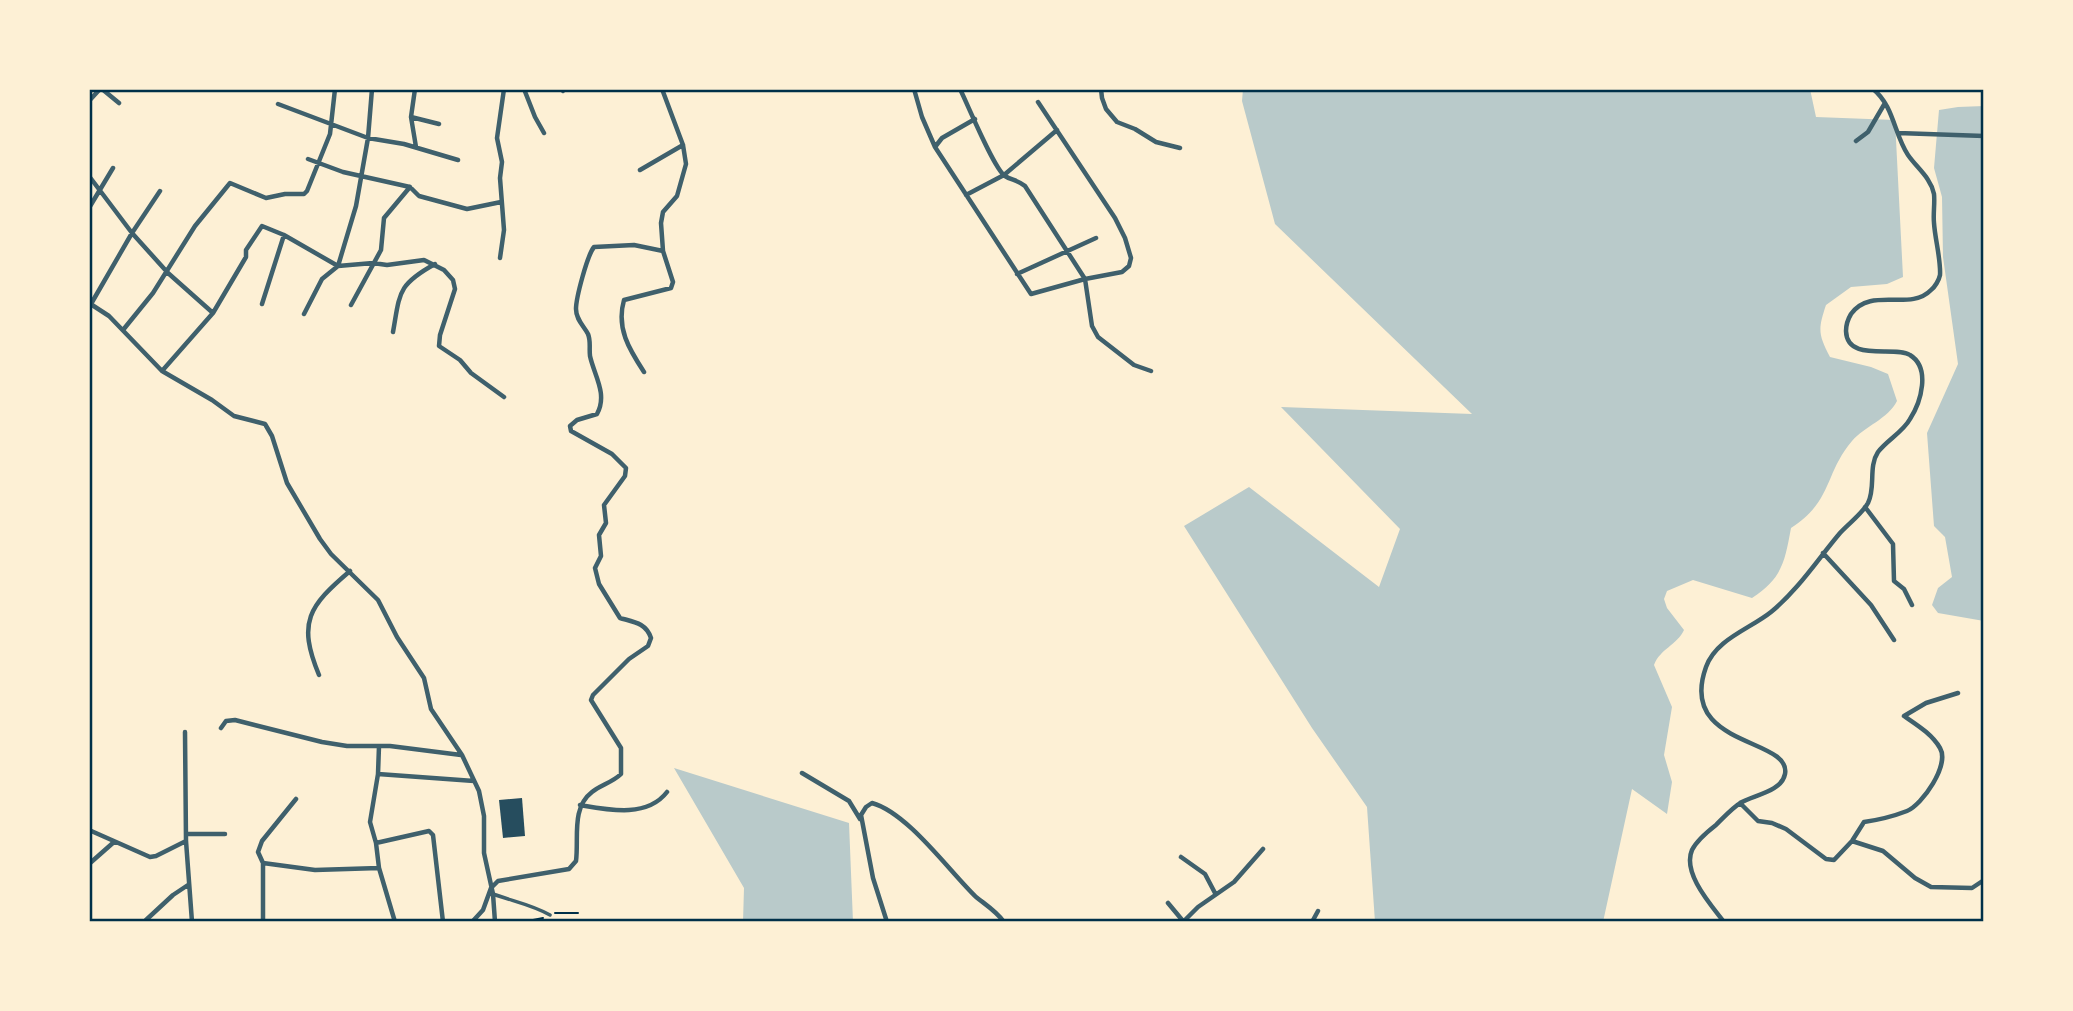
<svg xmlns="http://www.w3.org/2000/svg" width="2073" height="1011" font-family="Lato,sans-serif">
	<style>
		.green { fill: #b9caca }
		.building { fill: #264d5e }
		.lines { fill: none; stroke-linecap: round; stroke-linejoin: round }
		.path { stroke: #003049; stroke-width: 2 }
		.pedestrian { stroke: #3f606c; stroke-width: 3.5 }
		.minor { stroke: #3f606c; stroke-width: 4.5 }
		.neatline { fill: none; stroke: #003049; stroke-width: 2.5 }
	</style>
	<rect width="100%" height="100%" fill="#fdf0d5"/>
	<path class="green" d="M1243 89H1810L1816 117 1895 120 1903 277 1887 284 1851 287 1826 305C1818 329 1818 334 1830 357L1871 367 1888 374 1897 401C1888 419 1865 426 1852 441 1824 474 1833 501 1791 528 1785 561 1782 579 1752 598L1693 580 1667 591 1664 599 1667 608 1684 630C1677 645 1660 649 1654 665L1672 707 1664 755 1672 782 1667 814 1632 789 1603 922H1375L1367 807 1312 728 1184 526 1249 487 1379 587 1400 529 1281 407 1472 414 1275 224 1242 101Z
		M1984 106V621L1938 613 1932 605 1938 588 1952 577 1945 537 1934 526 1927 433 1958 364 1943 257 1942 197 1934 168 1939 110 1958 107Z
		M674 768 849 823 853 922H743L744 888Z"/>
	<path class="building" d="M522 798 525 836 503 838 499 800Z"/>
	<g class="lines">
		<path class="path" d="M555 913H578
			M523 922 543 918"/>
		<path class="pedestrian" d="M493 894C512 901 533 905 550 915"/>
		<path class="minor" d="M102 89 119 103
			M415 89 411 117 416 147
			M524 89 535 117 544 133
			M561 89 563 91
			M914 89 922 117 935 147 1031 294 1085 279 1122 272 1129 266 1131 258 1125 238 1115 218 1038 102
			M960 89C968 105 994 169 1005 176 1011 180 1018 180 1025 186L1085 279 1092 326 1098 337 1134 365 1151 371
			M1101 89 1102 98 1106 109 1117 122 1135 129 1156 142 1180 148
			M89 101 100 89
			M278 104 368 138 404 144 458 160
			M411 117 439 124
			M1898 133 1984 136
			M1856 141 1868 132 1885 103
			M935 147 942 138 975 119
			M308 159 343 172 410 187 419 196 467 209 501 202
			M640 170 683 145
			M89 176 132 233 168 273 213 313
			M966 195 1004 175 1057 130
			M89 208 113 168
			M500 258 504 230 500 178 502 162 497 138 504 89
			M1017 274 1096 238
			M89 303 109 316 162 371 212 400 234 416 265 424 272 436 287 483 320 539 331 554 378 600 397 637 424 678 431 709 462 755 479 791 484 816V853L493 894 495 922
			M91 304 132 233 160 191
			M262 304 284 235
			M351 305 381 250 384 218 410 187
			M304 314 322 279 338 266 356 206 368 138 372 89
			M123 330 153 293 195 226 230 183 266 198 285 194H304L307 191 330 134 335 89
			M393 332C400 293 397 285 435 264
			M162 371 213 313 246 257V250L262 226 284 235 338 266 373 263 387 265 424 260 444 270 453 280 455 289 440 335 439 346 460 360 471 373 504 397
			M644 372C629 349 616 328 624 300L671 288 673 282 663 251 661 223 663 212 677 196 686 164 683 145 662 89
			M1865 507 1893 544 1894 581 1904 589 1912 605
			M1823 553 1871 605 1894 640
			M319 675C297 622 309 606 350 571
			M221 728 226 721 235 720 322 742 347 746H390L461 755
			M185 732 186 841 192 922
			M379 746 378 774 370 822 376 843 379 868 395 922
			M802 773 849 801 860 819
			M378 774 474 781
			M1740 803 1758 821 1772 823 1786 829 1826 859 1834 860 1852 841 1864 822C1878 820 1894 816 1907 811 1922 805 1950 765 1940 748 1932 734 1917 725 1904 716L1926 703 1958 693
			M580 805C609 810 647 818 667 792
			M89 830 150 857 156 856 186 841
			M186 834H225
			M1852 841 1883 851 1915 878 1931 887 1972 888 1984 880
			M376 843 429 831 433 835 443 922
			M1181 857 1205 874 1215 893
			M263 863 258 852 262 841 296 799
			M89 864 114 842
			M1168 903 1183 921
			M146 920 173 895 188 885
			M263 922V863L315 870 379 868
			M472 922 483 910 491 888 498 881 569 869 576 861C579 838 571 808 592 792 601 785 613 782 621 774V748L591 700 593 695 629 659 648 646 651 638C646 623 634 622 620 618L599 584 595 568 601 556 599 535 606 523 604 505 625 476 626 468 612 454 571 431 570 426 577 420 597 414C608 394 594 375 590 356 589 348 591 341 588 334 584 326 576 320 576 309 576 298 587 256 594 247L634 245 663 251
			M887 922 873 878 861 815 866 807 872 803C908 813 949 871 976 897 986 905 996 911 1004 922
			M1183 922 1198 907 1234 882 1263 849
			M1312 922 1318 911
			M1724 922C1711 905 1682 873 1692 850 1697 840 1707 832 1716 825 1724 817 1733 807 1742 802 1755 795 1782 791 1785 774 1792 737 1677 748 1706 667 1716 639 1750 629 1771 612 1798 590 1818 559 1840 533 1849 523 1862 514 1868 503 1876 487 1868 467 1878 452 1887 440 1903 432 1910 419 1921 402 1931 368 1910 355 1895 345 1847 363 1846 331 1846 325 1848 319 1851 314 1871 286 1910 312 1931 290 1935 287 1939 280 1940 275 1941 260 1935 239 1934 223 1933 214 1935 203 1934 194 1931 178 1917 168 1908 155 1894 134 1894 106 1873 89"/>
	</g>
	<rect width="2073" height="1011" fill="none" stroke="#fdf0d5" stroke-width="182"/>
	<rect x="91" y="91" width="1891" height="829" class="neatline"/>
</svg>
